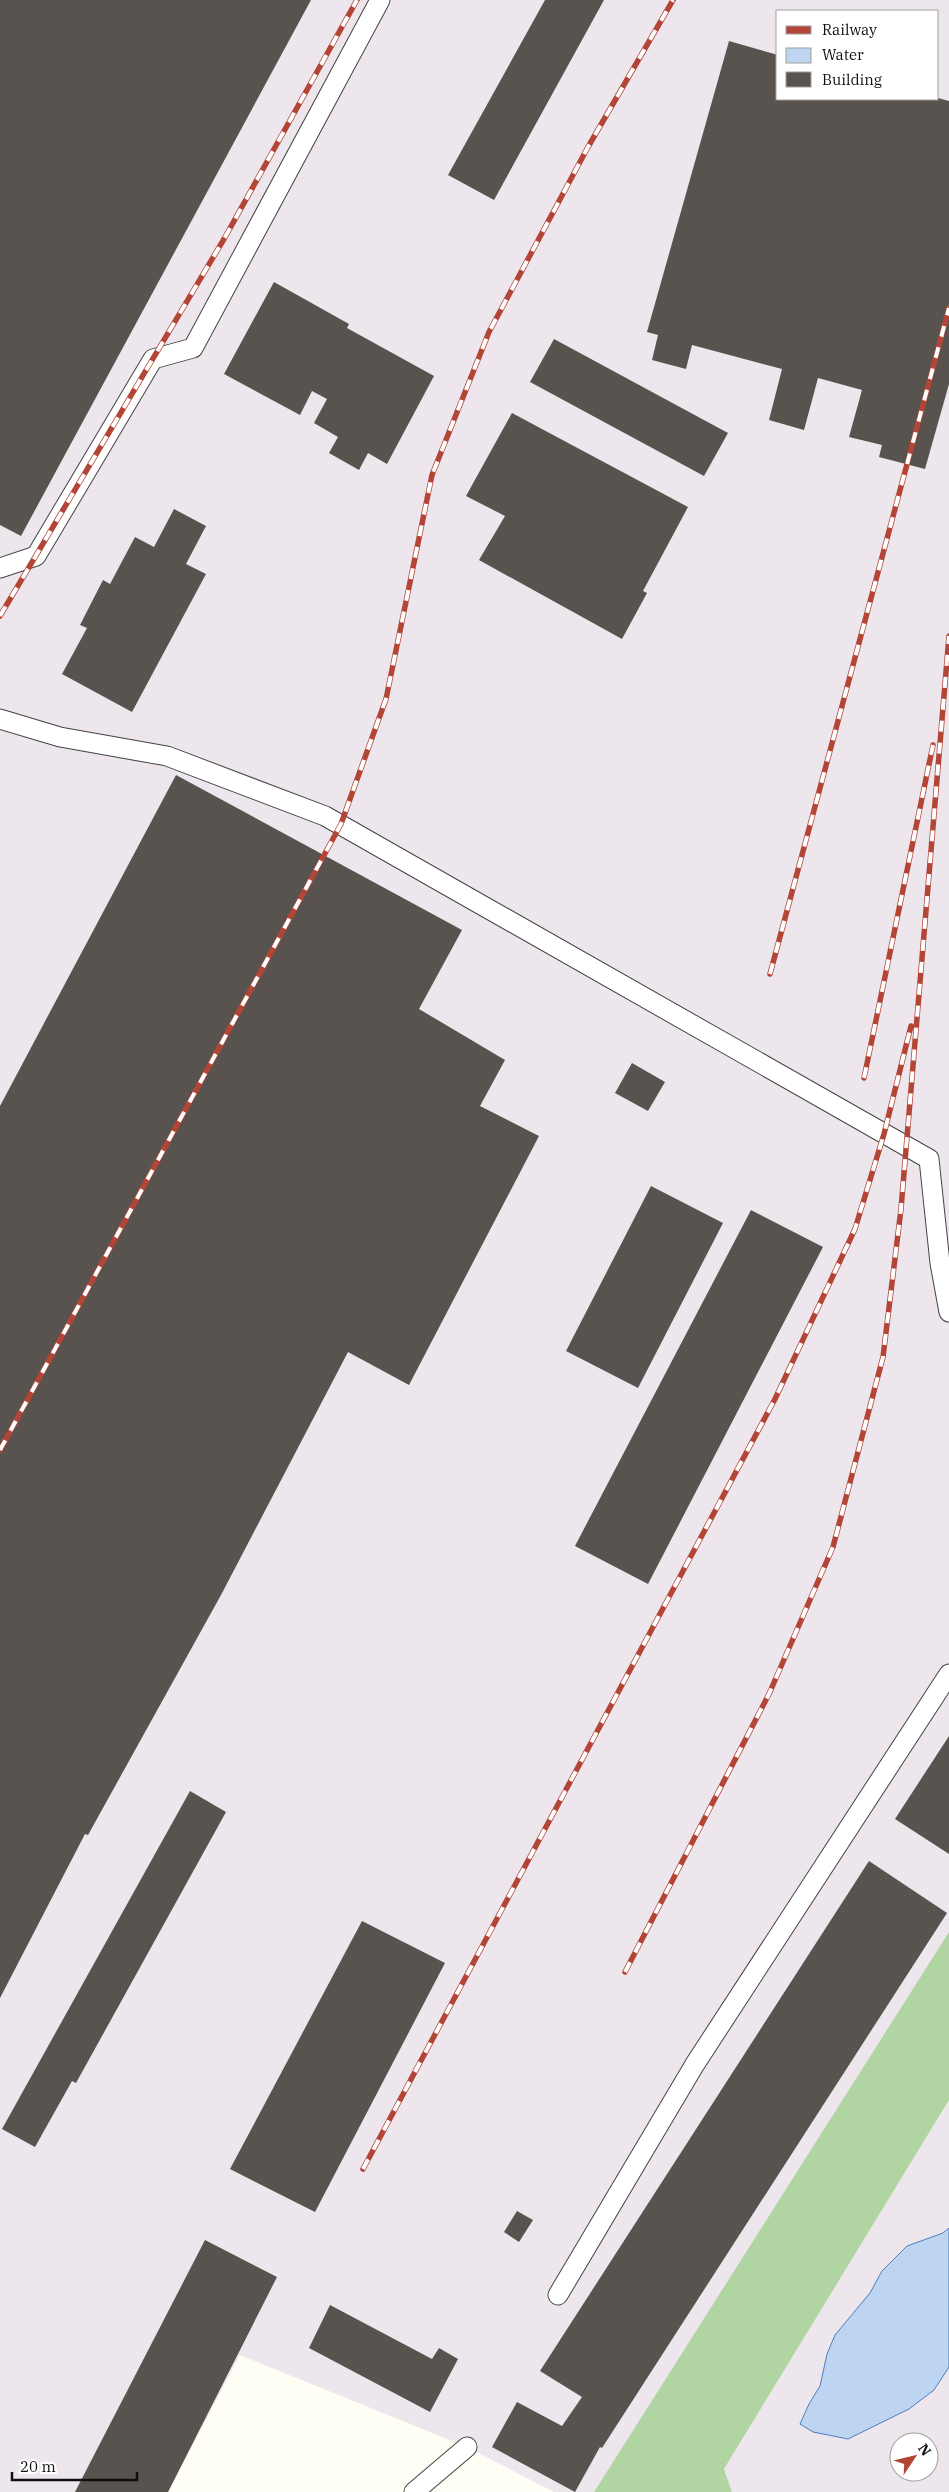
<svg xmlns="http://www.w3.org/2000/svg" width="949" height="2492" font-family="'IBM Plex Serif',serif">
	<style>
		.industrial { fill: #eee6ed; fill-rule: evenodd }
		.forest { fill: #b0d5a2 }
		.water { fill: #bed5f1; stroke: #4c7ec0 }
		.building { fill: #58534e }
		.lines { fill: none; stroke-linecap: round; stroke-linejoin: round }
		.service-casing { stroke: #434343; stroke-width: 21 }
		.service { stroke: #fff; stroke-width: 19 }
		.rail-casing { stroke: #b34536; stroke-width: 5.5 }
		.rail { stroke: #fff; stroke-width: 4; stroke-dasharray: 11; stroke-linecap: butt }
	</style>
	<rect width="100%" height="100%" fill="#fefef5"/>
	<path class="industrial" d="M0 0H949V1939L594 2492H554L467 2447 240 2355 168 2492H0ZM778 11H938V99H778Z
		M949 2100V2492H732L724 2469ZM899 2442H929V2472H899Z"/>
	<path class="forest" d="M949 1932V2100L724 2469 732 2492H594Z"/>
	<path class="water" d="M949 2228V2367L934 2390 909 2409 848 2439 813 2432 800 2424 809 2404 820 2386 827 2354 835 2335 870 2293 882 2271 907 2246 943 2233Z"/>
	<path class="building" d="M0 0H311L21 536 0 525Z
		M545 0H604L494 200 448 175Z
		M729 41 778 55V99L938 98 949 101V384L925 469 879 457 882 445 849 437 862 390 818 378 804 430 769 420 782 369 692 345 686 369 652 360 658 335 647 332Z
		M274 282 349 324 347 328 434 376 387 464 368 453 359 470 329 453 338 437 314 423 327 399 312 391 300 415 224 374Z
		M554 339 728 433 704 476 530 382Z
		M512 413 688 507 643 591 647 593 622 639 479 560 505 516 466 496Z
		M174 509 206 526 186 564 206 574 132 712 62 674 87 628 80 625 103 580 110 584 135 537 154 547Z
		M176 775 462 930 419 1009 505 1060 480 1106 539 1136 409 1385 348 1352 221 1595 88 1835 85 1834 0 1998V1106Z
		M632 1063 665 1082 648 1111 615 1093Z
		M651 1186 723 1223 638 1388 566 1351Z
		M751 1210 823 1247 648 1584 575 1546Z
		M949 1736V1854L895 1819Z
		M190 1791 226 1812 76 2083 72 2081 35 2147 2 2129Z
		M869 1861 947 1913 602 2448 600 2447 575 2492 492 2447 517 2402 562 2426 582 2397 540 2371Z
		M362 1921 445 1963 315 2212 230 2169Z
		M517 2211 533 2220 519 2242 504 2232Z
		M205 2240 277 2277 168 2492H75Z
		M330 2305 432 2359 439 2348 458 2359 430 2412 309 2348Z"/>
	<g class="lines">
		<defs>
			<path id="service" d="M0 568 36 556 153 359 193 348 380 0
				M0 719 60 737 167 756 325 816 929 1159 940 1263 949 1312
				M558 2295 695 2064 949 1674
				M414 2492 467 2447"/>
		</defs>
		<use href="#service" class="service-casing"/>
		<use href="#service" class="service"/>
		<defs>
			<path id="rail" d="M0 616 224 239 357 0
				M770 974 949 308
				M864 1078 933 745
				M0 1450 341 824 386 699 432 475 489 332 588 147 673 0
				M625 1972 769 1694 833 1547 883 1357 901 1209 949 636
				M363 2169 775 1399 855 1229 884 1134 911 1026"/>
		</defs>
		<use href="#rail" class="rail-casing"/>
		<use href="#rail" class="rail"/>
	</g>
	<rect x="776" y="10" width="162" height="90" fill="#ffffff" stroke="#9f9f9f"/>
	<rect x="786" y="26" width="25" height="8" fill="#b34536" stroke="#9f9f9f"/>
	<text x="822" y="35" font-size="15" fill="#101010">Railway</text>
	<rect x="786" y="48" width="25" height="15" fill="#bed5f1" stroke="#9f9f9f"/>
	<text x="822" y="60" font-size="15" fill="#101010">Water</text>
	<rect x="786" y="72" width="25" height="15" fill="#58534e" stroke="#9f9f9f"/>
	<text x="822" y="85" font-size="15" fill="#101010">Building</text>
	<g transform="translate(914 2457) rotate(55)"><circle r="24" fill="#ffffff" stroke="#9f9f9f"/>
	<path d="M0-4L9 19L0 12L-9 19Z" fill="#b34536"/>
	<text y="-8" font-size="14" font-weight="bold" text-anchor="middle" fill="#101010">N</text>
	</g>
	<path d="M12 2472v8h125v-8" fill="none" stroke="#101010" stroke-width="2.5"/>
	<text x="20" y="2472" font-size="15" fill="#101010" stroke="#ffffff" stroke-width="4" paint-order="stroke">20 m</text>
</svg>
